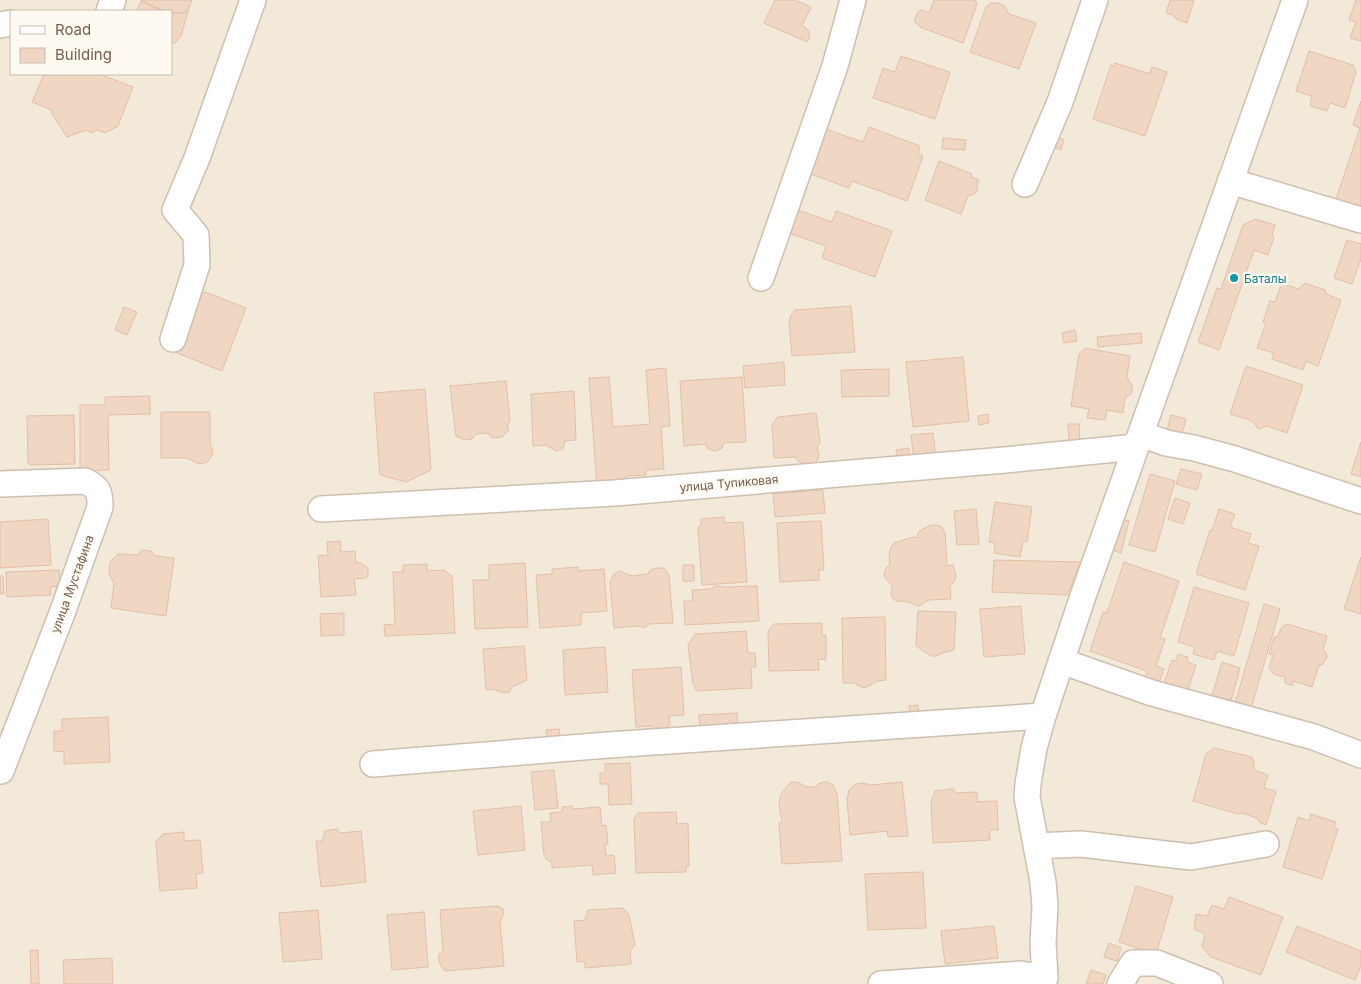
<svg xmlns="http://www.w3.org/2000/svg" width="1361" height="984" font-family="Inter,sans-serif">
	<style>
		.residential { fill: #f3e9d9; fill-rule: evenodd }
		.building { fill: #f0d7c4; stroke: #e2bfa5 }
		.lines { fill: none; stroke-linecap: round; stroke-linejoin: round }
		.minor-casing { stroke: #cebfb0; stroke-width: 28 }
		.minor { stroke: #fff; stroke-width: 25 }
		.culture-dot { fill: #0f9aa8; stroke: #fefaf2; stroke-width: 2 }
		.labels { text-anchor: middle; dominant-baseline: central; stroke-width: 4.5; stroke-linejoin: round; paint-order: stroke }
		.culture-label { font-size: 12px; fill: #0d838f; stroke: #fefaf2; text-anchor: start }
		.street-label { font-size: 12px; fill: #775e4e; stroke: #fefaf2 }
	</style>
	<rect width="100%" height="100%" fill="#fcf6eb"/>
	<path class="residential" d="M0 0H1361V984H0ZM11 11H171V74H11Z"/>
	<path class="building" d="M141 0H192L188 11 180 13H171V11H165L141 1Z
		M775 0H795L811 7 802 26 806 28 809 32 810 36 807 42 764 23Z
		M934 0H975L977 4 963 43 920 27 915 22V18L918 12 922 10 929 13Z
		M1170 0H1194L1187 23 1176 19 1173 15 1166 13Z
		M1356 0H1361V41L1350 38 1356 22 1349 20Z
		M141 1 153 7 165 11H136Z
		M991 3H997L1004 5 1009 14 1036 23 1019 69 970 52 986 7Z
		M188 11 181 36 176 42 171 45V13H180Z
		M1309 51 1353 65 1356 72 1345 108 1330 103 1327 111 1310 106 1312 96 1296 91Z
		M901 56 950 72 935 119 873 98 883 68 895 72Z
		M1115 63 1150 74 1152 67 1167 72 1145 136 1093 119 1111 65 1114 66Z
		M44 74H99L133 87 118 126 105 133 97 130 91 133 86 130 67 137 52 114V110L32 102Z
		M1361 101V208L1336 199 1360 128 1353 125Z
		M820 127 863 142 869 127 920 146 918 154 923 156 907 201 852 181 849 188 803 171Z
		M1055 136 1064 140 1061 150 1051 146Z
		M943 138 966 140 965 150 942 149Z
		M939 161 972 174 971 177 979 180 977 184 978 187 977 191 973 195 968 196 961 214 925 200Z
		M798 210 832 222 836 211 892 231 875 277 822 258 826 246 789 233Z
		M1255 219 1275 225 1272 235 1274 237 1268 255 1254 250 1219 350 1198 342 1217 288 1221 289 1243 225Z
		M1347 240 1361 244V259L1352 284 1334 278Z
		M1282 283 1298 289 1305 283 1325 290 1326 294 1341 300 1318 366 1306 361 1303 370 1272 359 1274 353 1257 348 1266 323 1263 322 1270 301 1275 302Z
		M205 292 246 308 222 371 177 353 199 295Z
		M851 306 855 352 792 356 789 324 791 315 795 310Z
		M124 307 137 312 127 335 115 330Z
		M1075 330 1077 341 1064 343 1062 333Z
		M1141 333 1142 343 1098 347 1097 337Z
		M1085 348 1130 356 1127 377 1132 386V392L1130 395 1125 397 1123 413 1107 410 1105 420 1087 418 1089 409 1071 406 1079 354Z
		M963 357 969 421 913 427 906 362Z
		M784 362 785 385 745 388 743 366Z
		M1246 366 1303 385 1287 433 1267 426 1258 429 1255 424 1250 420 1230 414Z
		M666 368 670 426 661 427 664 469 646 470V475L626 476 627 484 597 486 589 378 609 377 613 427 650 424 646 370Z
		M889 369V396L842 397 841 370Z
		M742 377 746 442 723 443 722 448 716 451 708 449 706 444 684 446 680 381Z
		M506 381 510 421 507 425 509 430 502 437 492 438 488 433 476 434 472 439 465 440 456 436 450 386Z
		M425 389 431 470 406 482 380 475 374 393Z
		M574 391 576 440 565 441 563 449 556 451 546 445 533 446 531 394Z
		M150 396V414L108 415 109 470 80 471V405H105V397Z
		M161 412H210V443L213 452 212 456 208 461 202 464 197 463 187 458H161Z
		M816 413 820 443 817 447 819 454 818 459 816 463 810 465 803 463 798 461 796 457 774 458 772 424 778 417Z
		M988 414 989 423 979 425 978 416Z
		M74 415 75 464 30 465 28 463 27 416Z
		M1171 415 1186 419 1182 434 1167 430Z
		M1068 424H1079L1080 443H1069Z
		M933 433 936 459 914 461 911 435Z
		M1361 442V477L1351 474Z
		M909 448 910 459 897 460 896 450Z
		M1181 469 1202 474 1197 490 1176 484Z
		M1150 474 1175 481 1155 552 1129 545Z
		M823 490 825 513 775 517 773 494Z
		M1175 498 1190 503 1183 524 1168 519Z
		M995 502 1032 507 1027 542 1023 541 1020 557 994 553 995 543 989 542Z
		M976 509 979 544 957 545 954 511Z
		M1219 509 1235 514 1230 527 1251 534 1248 543 1259 546 1245 590 1196 574 1210 530 1212 531Z
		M724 517V523L743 522 747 582 702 585 698 527 701 526V519Z
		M48 519 51 565 0 568V522Z
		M1120 519 1129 521 1121 553 1112 550Z
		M821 521 824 570H819V580L780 582 777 523Z
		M931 525H936L942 527 945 533 947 566 953 565 956 576 954 582 950 586 951 599 929 600 919 606 908 602 897 601 893 599 891 594 892 585 885 578 884 574 886 568 890 565 889 555 891 547 894 543 913 537 917 538 918 533 921 530Z
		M340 541 341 552 355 551 356 563H361L368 568V576L366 578 354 579 356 595 321 597 318 556 328 555 327 542Z
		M142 550 151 551 156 556 174 558 166 616 111 608 114 583 109 574 110 562 118 554 138 555Z
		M1361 557V614L1344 609Z
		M994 560 1081 562 1067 595 992 592Z
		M1124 562 1179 581 1160 638 1165 639 1156 666 1164 669 1158 685 1144 680 1147 671 1090 651 1103 612 1107 613Z
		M525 563 528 627 475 629 473 580H489V565Z
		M427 564V571L444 570 452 576 455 633 385 636 384 625 395 624 393 572H403V565Z
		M683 565H694V581H683Z
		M578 567V571L604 569 607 611 581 613V625L540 628 536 575 552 574V569Z
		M658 568H663L667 571 669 575 673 623 649 624 644 628 640 626 614 628 610 582 614 574 620 571 632 576 648 574 650 570Z
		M59 570 60 586 50 587 51 595 7 597 6 572Z
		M0 576H3L4 594H0Z
		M715 586 726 587 757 586 759 621 685 625 684 601H693L692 590 711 589Z
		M1194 587 1249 603 1234 656 1217 651 1214 660 1193 654 1195 647 1178 642Z
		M1264 604 1280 609 1250 712 1234 707Z
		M1021 606 1025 654 984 657 980 609Z
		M918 611 956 612 954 650 942 653 936 656H931L916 646Z
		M344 613V635L321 636 320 614Z
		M885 617 886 680 878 681 864 688 854 683H843L842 618Z
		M822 623V636L826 635V660L818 659 819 670 769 671 768 631 774 624Z
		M1287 624 1327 636 1323 649 1326 653 1327 657 1322 665H1319L1312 687 1293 681 1292 686 1285 683V677L1274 674 1269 668 1273 655 1269 654 1274 637H1277L1282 627Z
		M746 631 748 653H755L756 667H751L752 688 697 691 693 684 688 645 695 634Z
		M524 646 527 680 512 687 509 692 504 693 493 689 486 690 483 649Z
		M605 647 608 692 565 695 563 650Z
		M1178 654 1188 657 1187 662 1196 665 1186 696 1162 688 1172 660 1176 661Z
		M1222 662 1240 668 1229 708 1210 702Z
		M681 667 684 715 669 716 670 725 658 731 651 726 636 727 632 670Z
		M918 705 919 713 910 714 909 706Z
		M737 713 738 732 700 734 699 715Z
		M108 717 110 762 64 764V751L54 752V731H62V719Z
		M559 729 560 736 547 737 546 730Z
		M1214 748 1252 757 1254 763V770L1268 775 1264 788 1276 791 1266 825 1259 822 1258 819 1243 813 1238 814 1193 801 1206 754Z
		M630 763 632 804 609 805 608 784H600V773H605V764Z
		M554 770 558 808 535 810 531 772Z
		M791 782H797L807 787H817L818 784 823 782H827L833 785 837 794 842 861 782 864 779 823 782 822 779 803 781 794Z
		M902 782 908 836 888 837 887 831 850 835 847 800 849 790 856 784 863 783 870 785Z
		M953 789 956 793 977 792V802L997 801 998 830H989L990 840 933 843 931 802 935 791Z
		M521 806 525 850 478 855 473 811Z
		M572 806V809L600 807 602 826 606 825 608 844H605L606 856 614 855 616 873 593 875 592 865 552 868V862L547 860 544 855 541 822H551L550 813 562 812V807Z
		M676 812 677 824 688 823 689 866H686V872L636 873 634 819 638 813Z
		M1311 814 1336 822 1334 828 1338 829 1322 879 1283 867 1298 817 1309 821Z
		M337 829 340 833 361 831 366 882 321 887 316 841H322L325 831Z
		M184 832V841L200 840 203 873 196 874 197 888 160 891 156 842 163 834Z
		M923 872 926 928 868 930 865 874Z
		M1136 886 1173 897 1156 954 1119 942Z
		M1229 897 1283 917 1261 975 1211 957 1202 947 1205 934 1194 929 1196 914 1207 916 1212 905 1224 909Z
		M498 906 503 909 504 912 500 923 504 966 446 971 443 969 439 962V954L443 950 440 910Z
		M623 908 629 915 635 945 630 950 631 964 585 968V961L577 962 574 921 585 920 588 910Z
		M318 910 322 959 283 962 279 913Z
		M424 912 428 967 392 970 387 915Z
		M994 926 998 958 945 964 941 931Z
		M1297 926 1361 951V966L1355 980 1286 952Z
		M1109 943 1121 948 1117 961 1104 957Z
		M30 950H38L39 984H31Z
		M112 958 113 984H64L63 960Z
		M1091 970 1106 975 1103 984H1086Z"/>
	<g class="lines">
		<defs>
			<path id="minor" d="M109 11 113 0
				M0 25 11 23
				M1230 181 1361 220
				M1025 184 1060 102 1095 0
				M761 278 835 66 853 0
				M173 339 197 265 196 235 175 210 197 158 253 0
				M1141 434 1166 443 1194 448 1235 459 1361 501
				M0 484 85 481C99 488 100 492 100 507L61 616 1 771
				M321 509 615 493 1005 460 1136 447
				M1061 661 1152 693 1314 737 1361 755
				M373 764 608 745 1043 716
				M1036 846 1081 844 1191 857 1266 844
				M881 984 1021 974 1045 978
				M1043 984 1045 978 1043 943 1045 906 1043 882 1027 797 1028 784 1034 748 1043 716 1083 596 1295 0
				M1120 984 1133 963H1157L1210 984"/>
		</defs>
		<use href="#minor" class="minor-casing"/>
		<use href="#minor" class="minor"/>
	</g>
	<circle class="culture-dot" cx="1234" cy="278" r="5"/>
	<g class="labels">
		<g class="culture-label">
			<text x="1244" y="278">Баталы</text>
		</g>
		<g class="street-label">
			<text transform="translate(729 483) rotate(-5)">улица Тупиковая</text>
			<text transform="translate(72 584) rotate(-70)">улица Мустафина</text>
		</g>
	</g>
	<rect x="10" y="10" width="162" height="65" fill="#fefaf2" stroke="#c8bcb0"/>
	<rect x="20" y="26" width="25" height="8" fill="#ffffff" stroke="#c8bcb0"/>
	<text x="55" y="35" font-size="15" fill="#775e4e">Road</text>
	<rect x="20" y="48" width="25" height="15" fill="#f0d7c4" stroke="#c8bcb0"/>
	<text x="55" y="60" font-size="15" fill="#775e4e">Building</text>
</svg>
